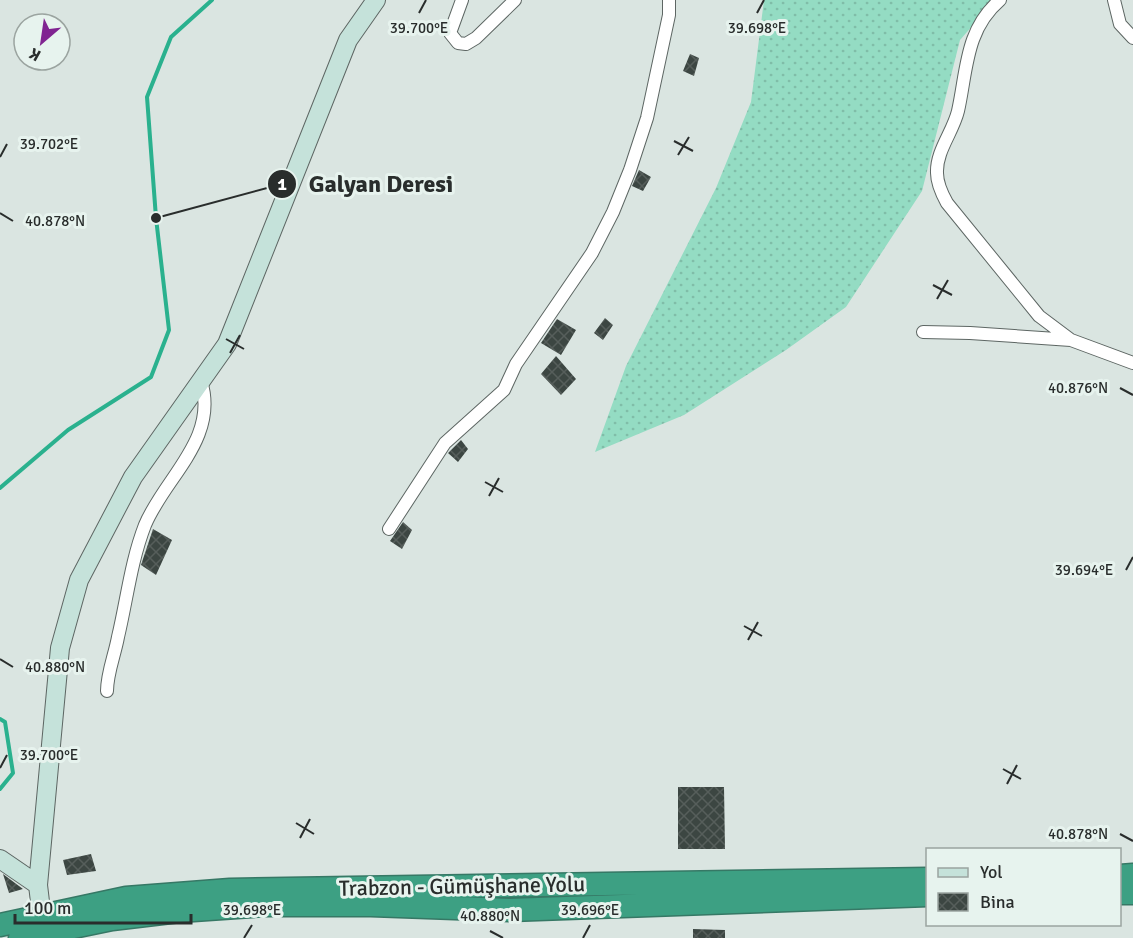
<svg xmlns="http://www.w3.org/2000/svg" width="1133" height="938" font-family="Signika,sans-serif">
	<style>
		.grass { fill: url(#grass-dots) }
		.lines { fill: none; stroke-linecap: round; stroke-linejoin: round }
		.stream { stroke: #2ab18e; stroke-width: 4 }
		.building { fill: url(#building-cross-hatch) }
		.street-casing { stroke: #5d6663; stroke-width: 14 }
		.secondary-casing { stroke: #5d6663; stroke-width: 20 }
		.highway-casing { stroke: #367865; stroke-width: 25 }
		.street { stroke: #fff; stroke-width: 12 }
		.secondary { stroke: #c5e2da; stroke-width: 18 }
		.highway { stroke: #3da083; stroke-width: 22 }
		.ticks { fill: none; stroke: #292d2c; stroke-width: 2 }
		.labels { text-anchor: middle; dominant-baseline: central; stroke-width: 6; stroke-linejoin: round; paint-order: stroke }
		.street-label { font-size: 22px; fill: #292d2c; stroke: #e7f3ee }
		.ticks-label { font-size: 15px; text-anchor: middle; fill: #292d2c; stroke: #e7f3ee; stroke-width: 6; stroke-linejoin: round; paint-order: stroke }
		.leader { fill: none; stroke: #292d2c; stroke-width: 2 }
		.callout-dot { fill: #292d2c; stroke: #e7f3ee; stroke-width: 2 }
		.mark-label { font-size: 18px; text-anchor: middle; font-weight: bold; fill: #fff }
		.callout-label { font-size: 24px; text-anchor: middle; font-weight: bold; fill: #292d2c; stroke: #e7f3ee; stroke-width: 6; stroke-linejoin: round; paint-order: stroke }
	</style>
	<defs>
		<pattern id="grass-dots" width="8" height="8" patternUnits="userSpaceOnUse" patternTransform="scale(1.5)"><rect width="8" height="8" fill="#94dcc3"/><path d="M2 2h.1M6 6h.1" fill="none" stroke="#80bda8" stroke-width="1.8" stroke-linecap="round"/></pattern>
		<pattern id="building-cross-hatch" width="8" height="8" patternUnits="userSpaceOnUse" patternTransform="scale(1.5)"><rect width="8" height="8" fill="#3c4642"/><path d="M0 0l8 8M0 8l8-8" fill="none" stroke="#565e5b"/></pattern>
	</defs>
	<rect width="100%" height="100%" fill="#dae5e1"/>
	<path class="grass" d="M764 0H995L960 40 922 191 846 307 786 350 684 415 595 452 626 366 716 188 751 102Z"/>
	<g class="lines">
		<path class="stream" d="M0 488 68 430 151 377 169 330 156 218 147 97 171 37 212 0
			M0 719 5 722 13 773 0 789"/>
	</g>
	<path class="building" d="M690 54 699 58 694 76 683 71Z
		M639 170 651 177 643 191 632 186Z
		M605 318 613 325 603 340 594 333Z
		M557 319 576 330 561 355 541 343Z
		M556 356 576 379 561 395 541 374Z
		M461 440 468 449 458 462 448 453Z
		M403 522 412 530 402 549 390 541Z
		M153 529 172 540 156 575 141 565Z
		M678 787H724L725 849H678Z
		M91 854 96 871 67 875 63 860Z
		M3 874 23 889 9 893Z
		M693 929 725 930V938H693Z"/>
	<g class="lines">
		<defs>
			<path id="street" d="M462 0 450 33 458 43 466 44 476 38 515 0
				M1000 0C965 30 967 71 958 111 953 132 936 151 937 173 937 184 942 194 947 203L1039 316 1071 340
				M1114 0 1120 24 1133 38
				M923 332 970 333 1071 340 1133 363
				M389 529 445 443 504 390 516 364 592 253 613 212 630 170 647 118 669 15V0
				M107 691C107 673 115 654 118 637 127 599 131 561 145 525 165 477 219 439 201 381"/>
			<path id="secondary" d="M0 859 38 885
				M43 927 38 885 60 648 79 580 133 477 227 344 348 40 376 0"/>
			<path id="highway" d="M1120 876 1133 875
				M1120 893H1133
				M0 925 126 898 230 890 928 879
				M20 938 112 919 179 911 266 905H371L510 910 928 895"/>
		</defs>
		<use href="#street" class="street-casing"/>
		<use href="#secondary" class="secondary-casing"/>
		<use href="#highway" class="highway-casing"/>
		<use href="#street" class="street"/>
		<use href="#secondary" class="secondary"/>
		<use href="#highway" class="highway"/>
	</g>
	<path class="ticks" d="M419 13 426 0M757 13 764 0M674 141 693 151M678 155 689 137M0 157 7 144M0 213 13 221M933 285 952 295M937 299 948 280M226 339 244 349M230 353 240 335M1120 388 1133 395M485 482 503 492M489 496 499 478M1126 570 1133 557M744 626 762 636M748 640 758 622M0 659 13 667M0 768 7 755M1003 769 1021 779M1007 784 1017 765M296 823 314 834M1120 834 1133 841M300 838 310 819M490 931 503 938M244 938 252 925M583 938 590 925"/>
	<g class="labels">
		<g class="street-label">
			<text transform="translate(462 886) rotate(-1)">Trabzon - Gümüşhane Yolu</text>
		</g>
	</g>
	<g class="ticks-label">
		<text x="419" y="33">39.700°E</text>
		<text x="757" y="33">39.698°E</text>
		<text x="49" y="149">39.702°E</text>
		<text x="55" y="226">40.878°N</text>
		<text x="1078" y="393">40.876°N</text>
		<text x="1084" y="575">39.694°E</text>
		<text x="55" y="672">40.880°N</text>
		<text x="49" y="760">39.700°E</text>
		<text x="1078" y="839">40.878°N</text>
		<text x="252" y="915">39.698°E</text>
		<text x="590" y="915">39.696°E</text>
		<text x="490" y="921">40.880°N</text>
	</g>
	<path class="leader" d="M156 218L282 184"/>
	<g class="callout-dot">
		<circle cx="156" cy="218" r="6"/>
		<circle cx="282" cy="184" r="15"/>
	</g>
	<g class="mark-label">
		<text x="282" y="190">1</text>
	</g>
	<g class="callout-label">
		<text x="381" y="192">Galyan Deresi</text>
	</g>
	<rect x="926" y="848" width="195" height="78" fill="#e7f3ee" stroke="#9ba4a0" stroke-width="1.5"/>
	<rect x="938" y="868" width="30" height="9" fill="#c5e2da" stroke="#9ba4a0" stroke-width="1.5"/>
	<text x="980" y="878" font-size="18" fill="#292d2c">Yol</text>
	<rect x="938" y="893" width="30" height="18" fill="url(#building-cross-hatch)" stroke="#9ba4a0" stroke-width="1.5"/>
	<text x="980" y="908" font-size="18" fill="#292d2c">Bina</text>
	<g transform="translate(42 42) rotate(209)"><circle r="28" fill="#e7f3ee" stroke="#9ba4a0" stroke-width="1.5"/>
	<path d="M0-4.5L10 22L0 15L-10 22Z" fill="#802491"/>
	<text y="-9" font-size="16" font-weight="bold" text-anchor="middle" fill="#292d2c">K</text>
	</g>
	<path d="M15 914v9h176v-9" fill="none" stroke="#292d2c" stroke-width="3"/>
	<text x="24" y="914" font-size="18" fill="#292d2c" stroke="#e7f3ee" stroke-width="4.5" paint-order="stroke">100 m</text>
</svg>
